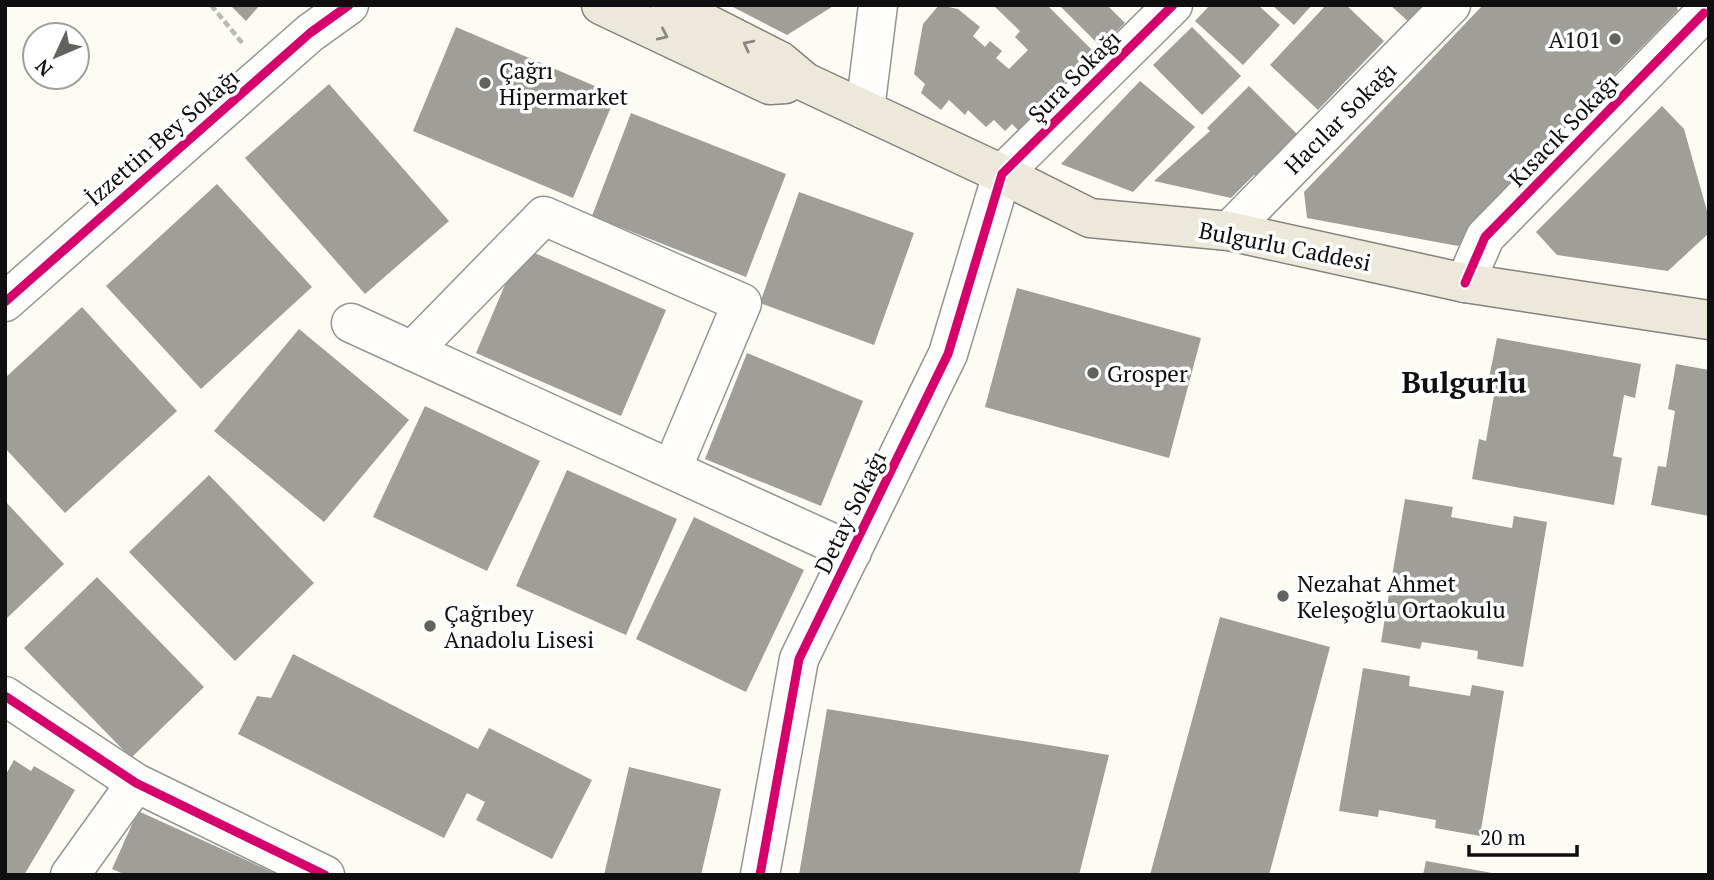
<svg xmlns="http://www.w3.org/2000/svg" width="1714" height="880" font-family="'PT Serif',serif">
	<style>
		.building { fill: #a09e99 }
		.lines { fill: none; stroke-linecap: round; stroke-linejoin: round }
		.minor-casing { stroke: #969592; stroke-width: 41 }
		.major-casing { stroke: #83837f; stroke-width: 41 }
		.path { stroke: #b9b9b8; stroke-width: 4.5; stroke-dasharray: 7 3.5; stroke-linecap: butt }
		.minor { stroke: #fffefd; stroke-width: 38 }
		.major { stroke: #ede9da; stroke-width: 38 }
		.cycleway-casing { stroke: #fff; stroke-width: 13 }
		.cycleway { stroke: #d6006c; stroke-width: 9 }
		.oneway { stroke: #89877f }
		.poi-dot { fill: #62625f; stroke: #fff; stroke-width: 2.5 }
		.labels { text-anchor: middle; dominant-baseline: central; stroke-width: 7; stroke-linejoin: round; paint-order: stroke }
		.poi-label { font-size: 23px; fill: #0f0f0f; stroke: #fff; text-anchor: start }
		.street-label { font-size: 23px; fill: #0f0f0f; stroke: #fff }
		.district-label { font-size: 30px; font-weight: bold; fill: #0f0f0f; stroke: #fff }
	</style>
	<rect width="100%" height="100%" fill="#fcfbf4"/>
	<path class="building" d="M230 5H260L246 21Z
		M729 5H835L787 35Z
		M939 5 958 9 980 27 973 36 985 47 990 41 1002 51 996 58 1009 69 1028 50 1015 37 1020 31 993 5H1047L1094 52 1018 130 1012 124 1005 131 994 120 986 127 968 110 965 115 949 100 941 110 921 93 925 84 914 74 923 24Z
		M1059 5H1107L1125 23 1101 47Z
		M1210 5H1258L1280 25 1243 65 1195 21Z
		M1272 5H1312L1294 25Z
		M1326 5H1346L1384 41 1318 110 1270 65Z
		M1390 5H1425L1409 22Z
		M1483 5H1676L1678 10 1570 120 1458 246 1307 218 1304 192Z
		M456 27 616 95 573 198 413 131Z
		M1192 27 1241 76 1202 115 1153 65Z
		M1140 81 1195 127 1133 192 1061 164Z
		M329 84 449 221 365 294 245 158Z
		M1249 86 1301 138 1259 180 1254 175 1231 198 1154 181 1210 131 1207 128Z
		M1662 106 1684 129 1709 218V233L1668 271 1557 255 1536 232Z
		M631 113 786 174 746 277 592 216Z
		M217 184 312 287 201 389 106 286Z
		M799 192 914 233 874 345 760 303Z
		M521 247 666 310 621 416 476 353Z
		M1017 288 1201 338 1169 458 985 407Z
		M82 307 177 411 65 513 5 448V378Z
		M299 329 409 420 324 522 214 431Z
		M1497 338 1641 364 1635 398 1624 395 1613 456 1622 458 1614 505 1472 479 1479 439 1486 441 1496 384 1488 383Z
		M747 353 863 401 821 506 705 459Z
		M1676 364 1709 370V516L1651 505 1658 466 1666 467 1675 411 1668 409Z
		M425 406 540 461 487 571 373 517Z
		M567 470 677 519 626 635 516 586Z
		M209 475 314 583 235 661 129 552Z
		M1405 499 1453 507 1451 517 1512 528 1514 516 1547 522 1523 667 1477 659 1478 651 1422 642 1420 649 1381 642Z
		M5 501 64 564 5 620Z
		M694 517 804 570 746 692 636 639Z
		M97 577 204 687 131 758 24 648Z
		M1220 617 1330 647 1269 875H1150Z
		M293 654 478 749 489 728 592 780 552 859 476 820 485 802 467 793 444 838 238 734 257 696 271 698Z
		M1363 668 1410 676 1409 686 1470 696 1472 685 1504 691 1480 836 1435 828 1436 820 1379 810 1378 817 1339 811Z
		M827 709 1109 755 1079 875H799Z
		M14 760 31 771 34 766 75 790 24 875H5V776Z
		M629 767 721 789 701 875H604Z
		M138 811 279 875H126L112 869Z
		M1426 861 1492 873V875H1423Z"/>
	<g class="lines">
		<defs>
			<path id="minor" d="M865 110 878 5
				M1229 231 1451 5
				M1465 283 1485 237 1704 13
				M5 302 310 33 349 5
				M351 323 852 552
				M412 351 544 216 742 303 672 469
				M5 696 136 783 325 875
				M70 875 136 783
				M760 875 799 659 948 354 1002 174 1173 5"/>
			<path id="major" d="M601 5 770 85 785 84
				M670 5 780 61 805 82 1002 174 1090 218 1229 231 1465 283 1709 320"/>
		</defs>
		<use href="#minor" class="minor-casing"/>
		<use href="#major" class="major-casing"/>
		<path class="path" d="M211 5 243 44"/>
		<use href="#minor" class="minor"/>
		<use href="#major" class="major"/>
		<defs>
			<path id="cycleway" d="M1465 283 1485 237 1704 13
				M5 302 310 33 349 5
				M5 696 136 783 325 875
				M760 875 799 659 948 354 1002 174 1173 5"/>
		</defs>
		<use href="#cycleway" class="cycleway-casing"/>
		<use href="#cycleway" class="cycleway"/>
	</g>
	<defs><path id="oneway-chevron" d="M-2-3.5L2.5 0L-2 3.5" fill="none" stroke-width="1.6" stroke-linecap="round" stroke-linejoin="round" transform="scale(1.75)"/></defs>
	<g class="oneway">
		<use href="#oneway-chevron" transform="translate(663 35) rotate(25)"/>
		<use href="#oneway-chevron" transform="translate(748 45) rotate(-153)"/>
	</g>
	<g class="poi-dot">
		<circle cx="1615" cy="39" r="7"/>
		<circle cx="485" cy="83" r="7"/>
		<circle cx="1093" cy="373" r="7"/>
		<circle cx="1283" cy="596" r="7"/>
		<circle cx="430" cy="626" r="7"/>
	</g>
	<g class="labels">
		<g class="poi-label">
			<text x="1601" y="39" text-anchor="end">A101</text>
			<text x="499" y="70">Çağrı<tspan x="499" dy="26">Hipermarket</tspan></text>
			<text x="1107" y="373">Grosper</text>
			<text x="1297" y="583">Nezahat Ahmet<tspan x="1297" dy="26">Keleşoğlu Ortaokulu</tspan></text>
			<text x="444" y="613">Çağrıbey<tspan x="444" dy="26">Anadolu Lisesi</tspan></text>
		</g>
		<g class="street-label">
			<text transform="translate(1074 76) rotate(-45)">Şura Sokağı</text>
			<text transform="translate(1340 118) rotate(-45)">Hacılar Sokağı</text>
			<text transform="translate(1563 130) rotate(-46)">Kısacık Sokağı</text>
			<text transform="translate(162 137) rotate(-41)">İzzettin Bey Sokağı</text>
			<text transform="translate(1285 246) rotate(11)">Bulgurlu Caddesi</text>
			<text transform="translate(850 512) rotate(-64)">Detay Sokağı</text>
		</g>
		<g class="district-label">
			<text x="1464" y="382">Bulgurlu</text>
		</g>
	</g>
	<rect width="1714" height="880" fill="none" stroke="#0f0f0f" stroke-width="14"/>
	<g transform="translate(56 56) rotate(226)"><circle r="33" fill="#ffffff" stroke="#9f9f9f" stroke-width="2"/>
	<path d="M0-5L12 26L0 18L-12 26Z" fill="#62625f"/>
	<text y="-10" font-size="19" font-weight="bold" text-anchor="middle" fill="#0f0f0f">N</text>
	</g>
	<path d="M1469 845v10h108v-10" fill="none" stroke="#0f0f0f" stroke-width="3.5"/>
	<text x="1480" y="845" font-size="21" fill="#0f0f0f" stroke="#ffffff" stroke-width="5" paint-order="stroke">20 m</text>
</svg>
